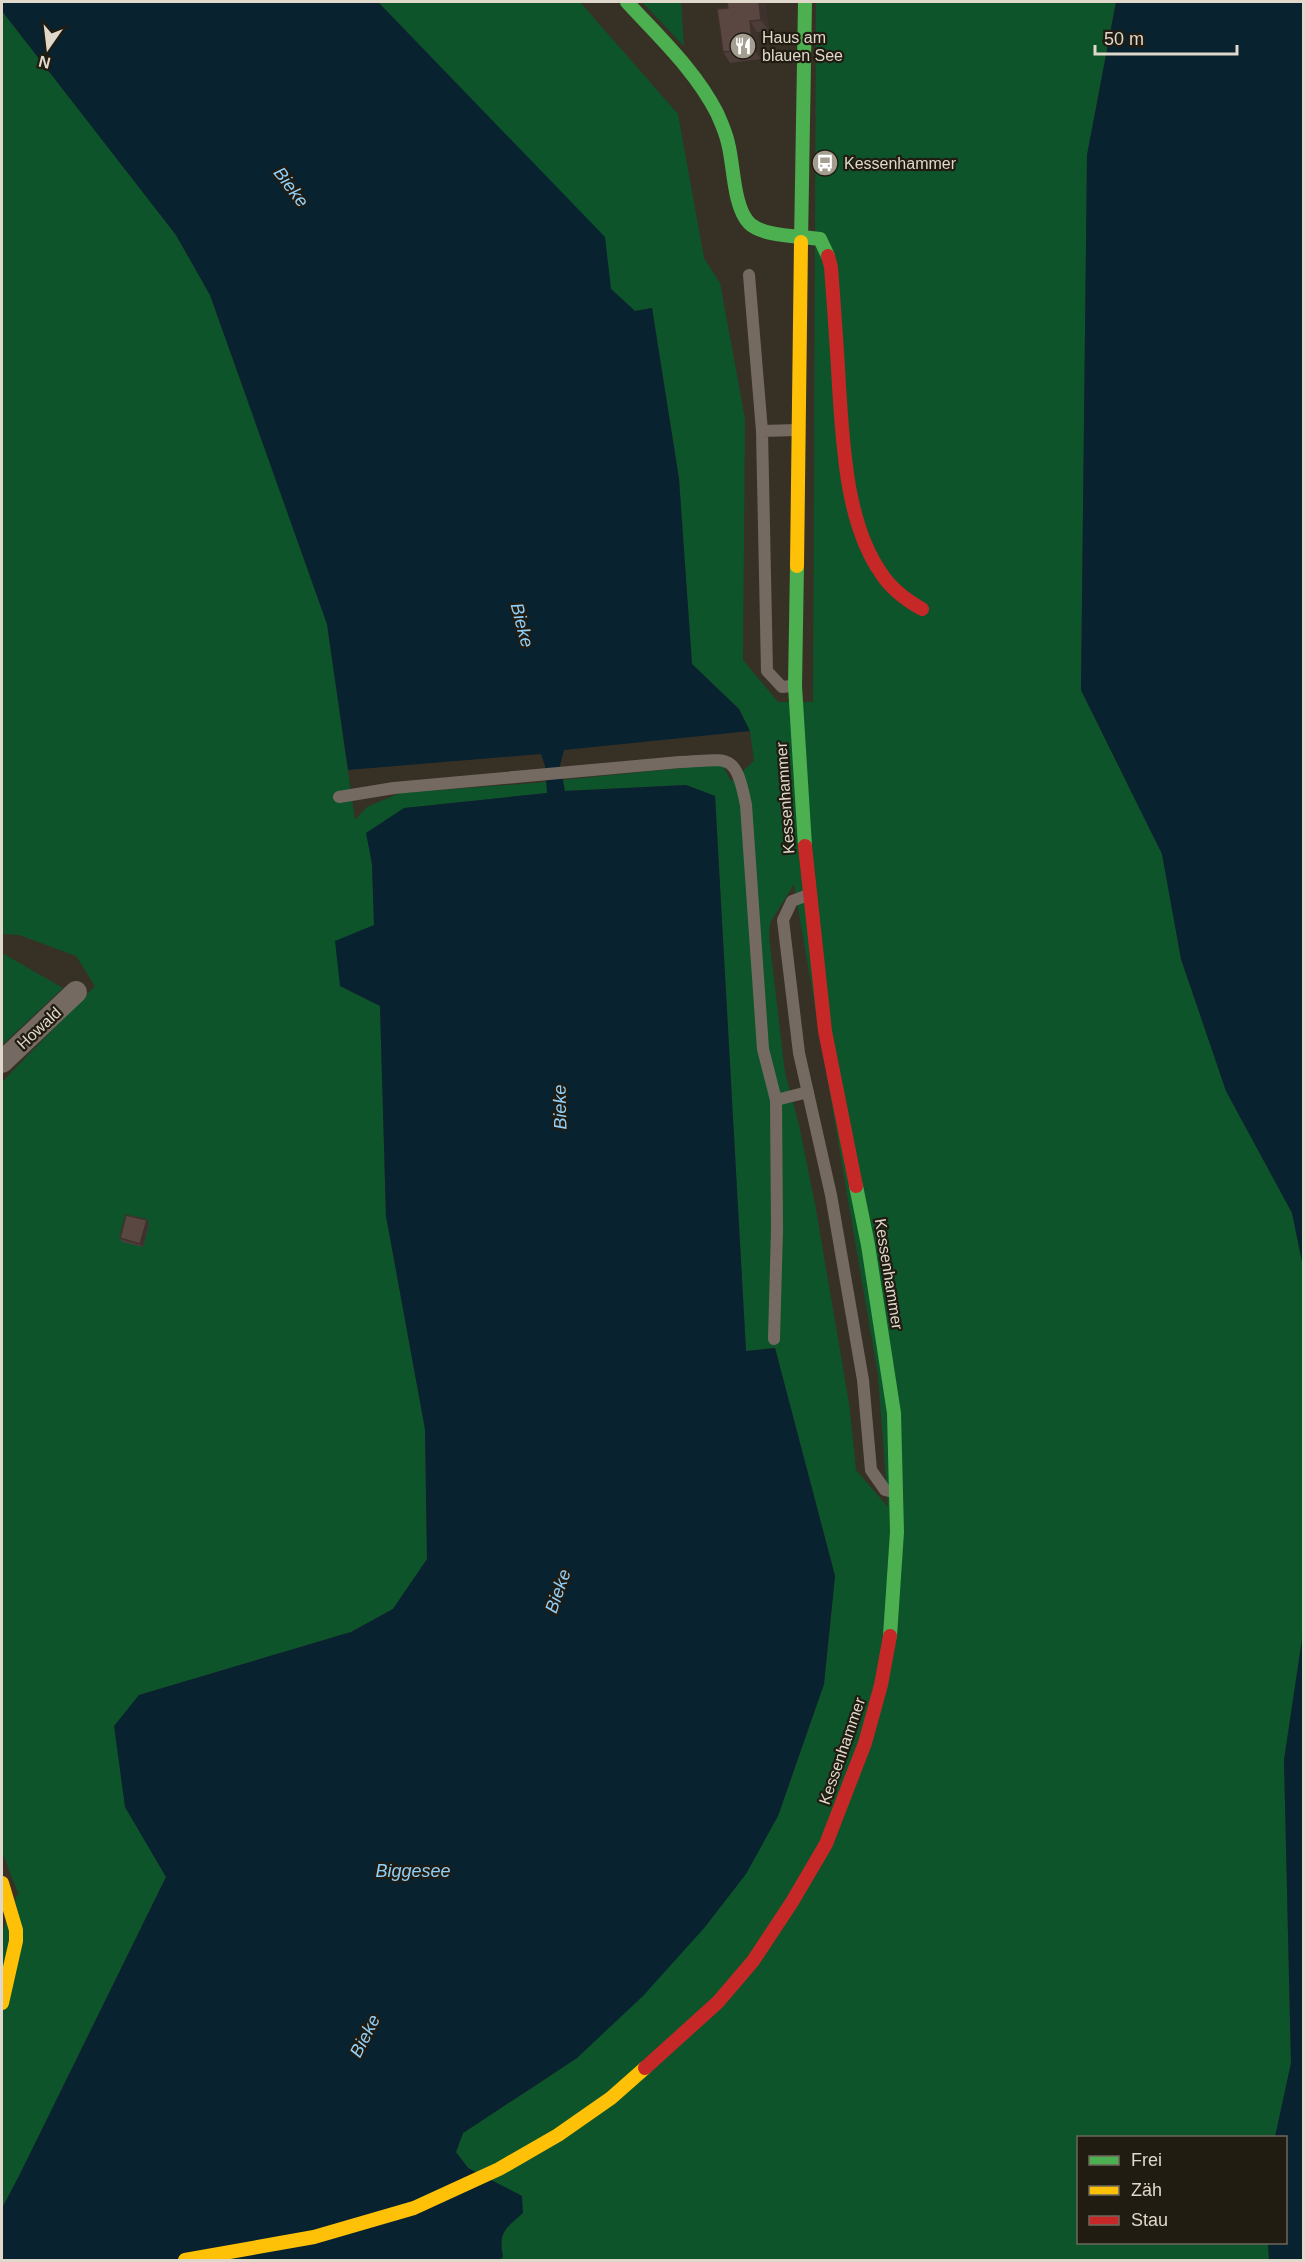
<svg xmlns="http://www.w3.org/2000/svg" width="1305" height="2262" font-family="Helvetica,sans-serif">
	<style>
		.green { fill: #0d542b; fill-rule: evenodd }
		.water { fill: #082230 }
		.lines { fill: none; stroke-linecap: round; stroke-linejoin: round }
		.lane { stroke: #756a62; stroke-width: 12 }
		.street { stroke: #756a62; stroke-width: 22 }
		.fast { stroke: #4caf50; stroke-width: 14 }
		.slow { stroke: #ffc107; stroke-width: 14 }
		.jam { stroke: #c62828; stroke-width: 14 }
		.wall { fill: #4d3d39 }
		.shaded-wall { fill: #3f322e }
		.building { fill: #5a4742; stroke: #3f322e; stroke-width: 1.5 }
		.labels { text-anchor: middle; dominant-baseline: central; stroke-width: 4.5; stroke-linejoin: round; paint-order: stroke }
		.poi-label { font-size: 16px; fill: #dfd8cb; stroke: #211c12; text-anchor: start }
		.street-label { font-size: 16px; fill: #dfd8cb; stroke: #211c12 }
		.water-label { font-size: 18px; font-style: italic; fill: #8fd0fa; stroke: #211c12 }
	</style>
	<rect width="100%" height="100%" fill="#373125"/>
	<path class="green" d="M378 2H580L678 114 704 258 720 283 745 419 743 660 778 702H813L816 2H1116L1087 155 1081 690 1162 854 1181 959 1226 1091 1292 1213 1304 1267V1632L1284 1760 1291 2063 1275 2137 1078 2138V2242L1268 2243 1269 2260H500L503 2257C498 2232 505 2229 522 2213V2196L468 2168 456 2152 463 2133 577 2058 778 1816 824 1684 835 1576 775 1348 746 1351 715 796 686 785 564 791 562 780 722 764 731 781 754 761 750 731 739 709 692 664 679 479 652 308 635 311 611 289 604 237ZM794 884 878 1375 888 1507 856 1470 849 1403 815 1204 799 1125 785 1073 769 937 770 923Z
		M642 2H681L684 46Z
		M2 11 176 235 210 295 327 624 355 820 367 807 400 793 547 782V793L405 808 367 833 372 864 374 925 340 986 380 1006 386 1216 425 1429 427 1559 393 1609 351 1632 139 1695 125 1806 166 1877 19 2176 2 2208V1932L18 1893 2 1852V1082L95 986 76 956 19 935 2 934Z
		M2 953 63 988 2 1045Z"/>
	<path class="water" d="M2 2H378L605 237 611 289 635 311 652 308 679 479 692 664 739 709 750 731 564 750 560 765 565 791 686 785 715 796 746 1351 775 1348 835 1576 824 1684 778 1816 746 1874 705 1927 643 1996 577 2058 463 2133 456 2152 468 2168 522 2196 523 2213C505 2229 498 2232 503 2257L500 2260H2V2208L19 2176 166 1877 125 1807 114 1726 139 1695 351 1632 393 1609 427 1559 425 1429 386 1216 380 1006 340 986 335 941 374 925 372 864 366 833 404 808 547 793 545 766 541 754 348 770 327 624 210 295 176 235 2 11Z
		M1116 2H1303V1267L1292 1213 1226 1091 1181 959 1162 854 1081 690 1087 155Z
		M1303 1632V2260H1269L1268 2243 1286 2242V2138L1275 2137 1291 2063 1284 1760Z"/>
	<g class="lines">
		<path class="lane" d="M749 275 762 431 767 671 782 687 791 686
			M762 431 797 430
			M339 797 394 788 680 762C730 760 735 751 746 805L763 1049 776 1100 777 1229 774 1339
			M808 895 792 901 783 920 799 1053 831 1195 863 1380 871 1470 885 1490 889 1491
			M776 1100 808 1092"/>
		<path class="street" d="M2 1062 76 992"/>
		<path class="fast" d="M627 2C659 37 695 70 717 113 721 122 726 133 728 143 734 165 733 206 749 223 763 237 801 236 820 239L828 256
			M801 242 805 2
			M797 566 795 686 805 846
			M856 1186 868 1245 894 1413 897 1532 890 1636"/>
		<path class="slow" d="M797 566 801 242
			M2 1883 16 1930V1941L2 2003
			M185 2260 314 2237 414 2208 499 2169 558 2135 611 2098 645 2068"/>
		<path class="jam" d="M828 256 831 267C834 307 837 347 839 386 843 445 846 523 881 573 891 589 906 600 922 609
			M805 846 825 1031 856 1186
			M645 2068 718 2002 753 1961 792 1902 826 1844 865 1743 881 1685 890 1636"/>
	</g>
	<path class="wall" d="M765 2 769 31 757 32 761 59 730 63 723 52 728 8Z
		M149 1224 143 1247 122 1242 120 1238Z"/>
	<path class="shaded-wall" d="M759 2H765L769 31 761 20Z
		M750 21 757 32 761 59 753 49Z
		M147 1220 149 1224 143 1247 140 1244Z"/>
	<path class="building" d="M727 2H759L761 20 750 21 753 49 723 52 717 9 728 8Z
		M126 1215 147 1220 140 1244 120 1238Z"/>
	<defs>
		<symbol id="restaurant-disc" viewBox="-11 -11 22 22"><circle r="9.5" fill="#a49e91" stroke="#211c12"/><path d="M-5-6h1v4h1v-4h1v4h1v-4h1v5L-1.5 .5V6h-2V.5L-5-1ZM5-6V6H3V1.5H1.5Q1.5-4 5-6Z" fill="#fff"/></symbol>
		<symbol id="bus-disc" viewBox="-11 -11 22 22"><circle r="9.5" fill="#a49e91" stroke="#211c12"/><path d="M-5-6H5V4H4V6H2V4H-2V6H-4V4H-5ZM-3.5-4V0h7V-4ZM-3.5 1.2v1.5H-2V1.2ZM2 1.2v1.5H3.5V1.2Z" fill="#fff"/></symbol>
	</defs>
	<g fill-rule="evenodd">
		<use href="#restaurant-disc" x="728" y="31" width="30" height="30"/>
		<use href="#bus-disc" x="810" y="148" width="30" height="30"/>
	</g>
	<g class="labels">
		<g class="poi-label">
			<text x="762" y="37">Haus am<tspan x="762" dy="18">blauen See</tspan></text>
			<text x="844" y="163">Kessenhammer</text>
		</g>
		<g class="street-label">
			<text transform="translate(785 798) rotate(-94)">Kessenhammer</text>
			<text transform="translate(39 1028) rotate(-43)">Howald</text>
			<text transform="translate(889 1274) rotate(81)">Kessenhammer</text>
			<text transform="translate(842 1751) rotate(-71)">Kessenhammer</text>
		</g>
		<g class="water-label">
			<text transform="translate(291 187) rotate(53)">Bieke</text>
			<text transform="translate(522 625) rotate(75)">Bieke</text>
			<text transform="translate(560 1107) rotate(-91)">Bieke</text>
			<text transform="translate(558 1591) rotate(-71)">Bieke</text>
			<text x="413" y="1871">Biggesee</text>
			<text transform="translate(365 2036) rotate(-63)">Bieke</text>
		</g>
	</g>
	<rect width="1305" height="2262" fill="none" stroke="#dfd8cb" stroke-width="6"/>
	<rect x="1077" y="2136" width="210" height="108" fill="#211c12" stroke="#6d675c" stroke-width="1.5"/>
	<rect x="1089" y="2156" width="30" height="9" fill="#4caf50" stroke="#6d675c" stroke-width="1.5"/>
	<text x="1131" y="2166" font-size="18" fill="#dfd8cb">Frei</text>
	<rect x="1089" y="2186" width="30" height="9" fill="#ffc107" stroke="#6d675c" stroke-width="1.5"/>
	<text x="1131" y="2196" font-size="18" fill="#dfd8cb">Zäh</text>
	<rect x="1089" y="2216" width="30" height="9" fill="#c62828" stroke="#6d675c" stroke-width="1.5"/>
	<text x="1131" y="2226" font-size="18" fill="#dfd8cb">Stau</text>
	<g transform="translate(48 48) rotate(194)" stroke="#211c12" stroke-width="4.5" paint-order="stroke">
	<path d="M0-4.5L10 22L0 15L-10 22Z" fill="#dfd8cb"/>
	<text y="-9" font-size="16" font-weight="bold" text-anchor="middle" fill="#dfd8cb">N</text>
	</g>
	<path d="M1095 45v9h142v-9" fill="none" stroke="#dfd8cb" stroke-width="3"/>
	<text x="1104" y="45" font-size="18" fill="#dfd8cb" stroke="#211c12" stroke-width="4.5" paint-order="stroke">50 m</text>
</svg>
